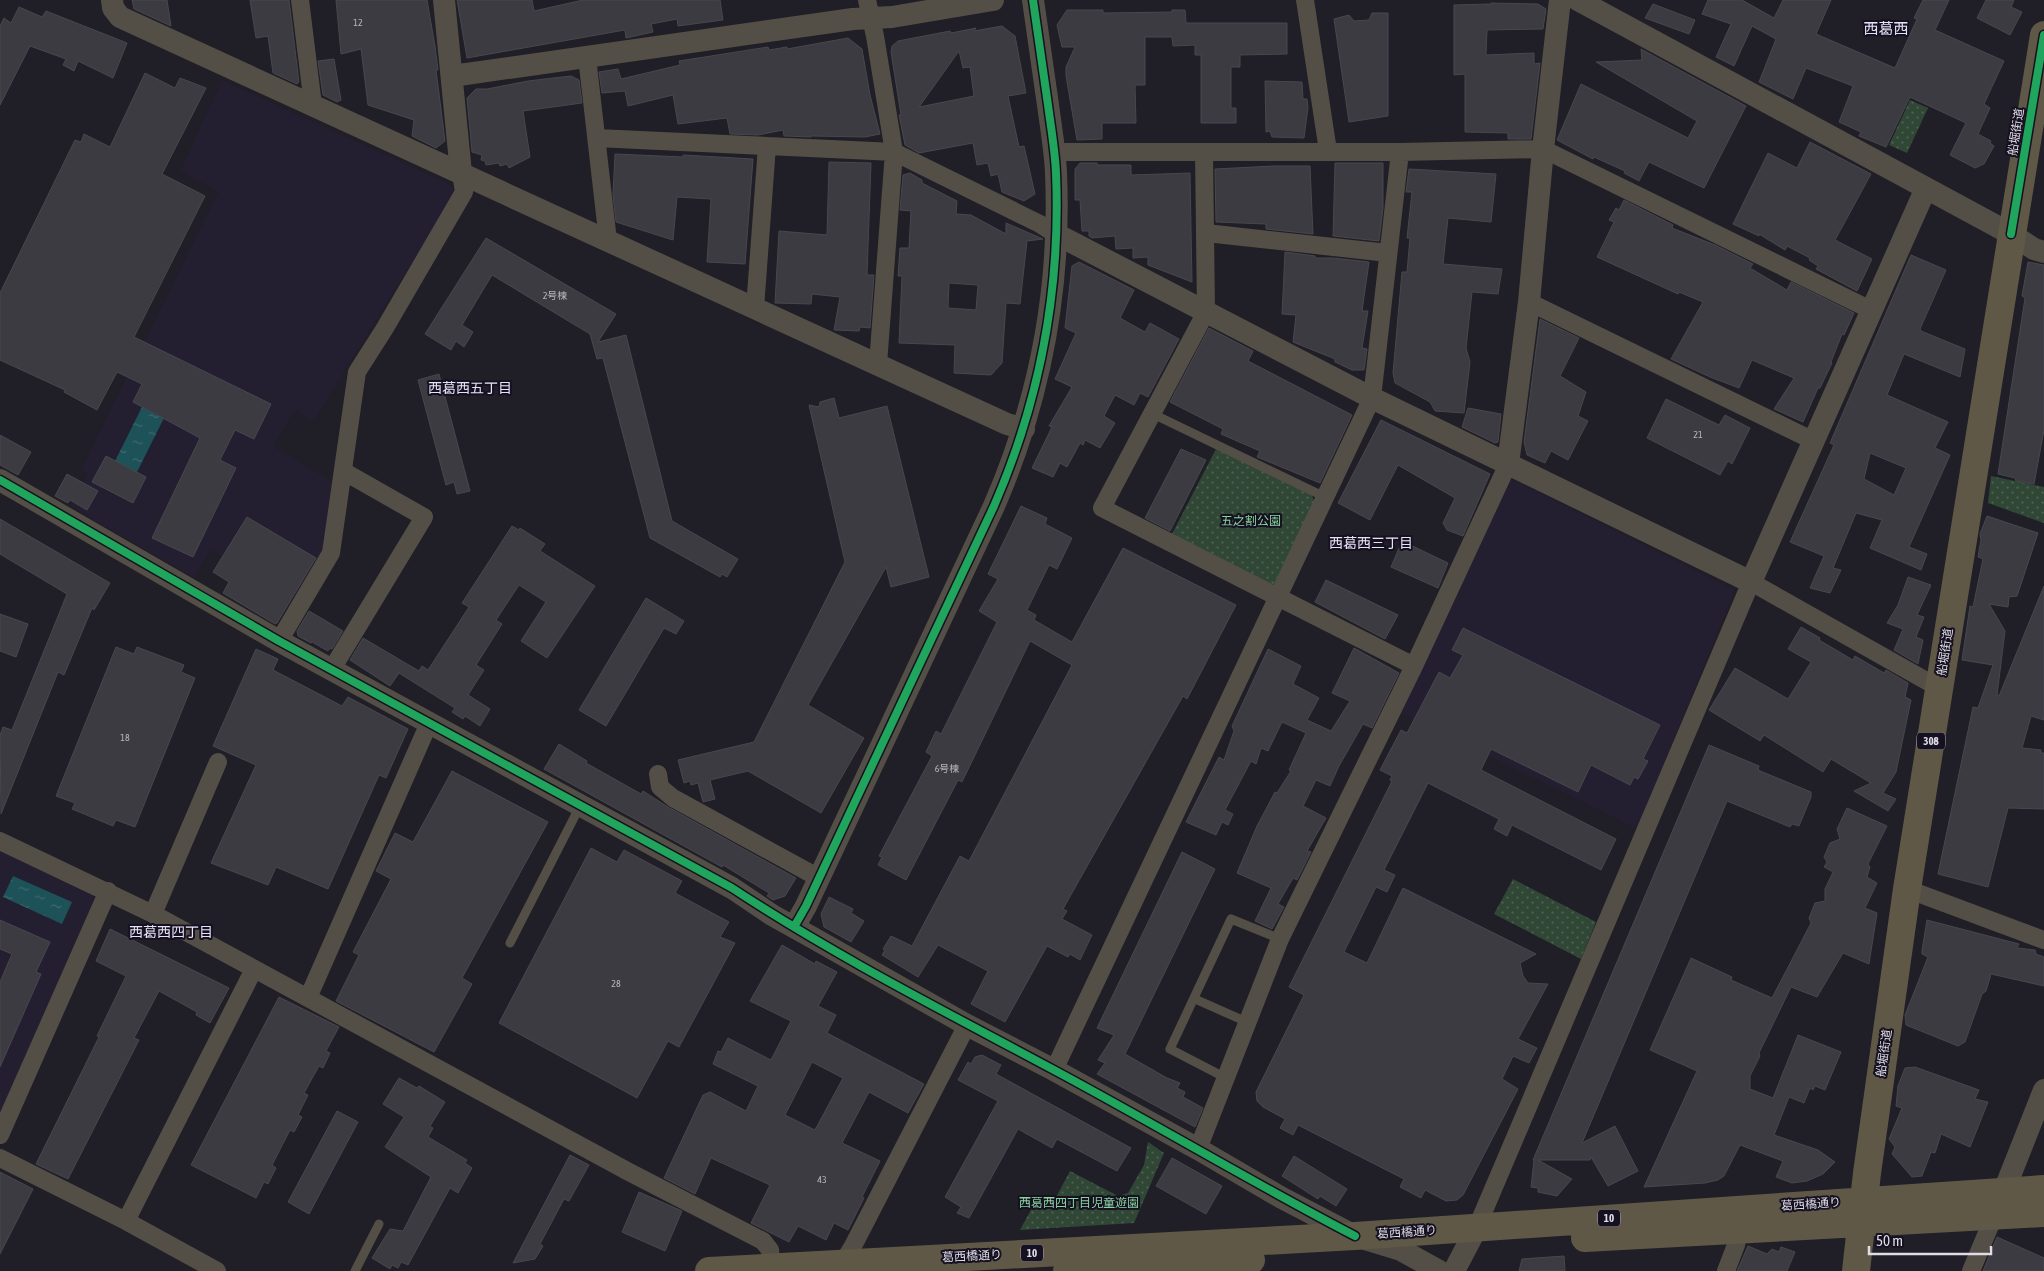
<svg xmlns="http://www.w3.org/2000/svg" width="2044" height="1271" font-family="'Asap Condensed','Noto Sans JP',sans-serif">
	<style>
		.built { fill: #241e31 }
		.park { fill: url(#park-dots) }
		.water { fill: url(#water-ripples) }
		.building { fill: #3d3b42; stroke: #49474e; fill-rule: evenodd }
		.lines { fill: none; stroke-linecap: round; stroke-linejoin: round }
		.service { stroke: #544f46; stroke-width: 9 }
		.minor { stroke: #544f46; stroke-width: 18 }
		.tertiary { stroke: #544f46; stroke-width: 22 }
		.primary { stroke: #5f5847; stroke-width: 28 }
		.cycleway-casing { stroke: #161120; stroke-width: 11 }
		.cycleway { stroke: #20a55d; stroke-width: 8 }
		.labels { text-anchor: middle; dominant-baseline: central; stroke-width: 4; stroke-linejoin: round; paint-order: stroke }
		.number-label { font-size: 10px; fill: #b6b4be }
		.shield { fill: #161120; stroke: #a39fab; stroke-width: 1 }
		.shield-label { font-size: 11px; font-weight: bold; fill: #dfdce7 }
		.street-label { font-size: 12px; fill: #dfdce7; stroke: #161120 }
		.park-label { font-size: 12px; fill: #89d39e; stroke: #161120 }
		.neighbourhood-label { font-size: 14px; fill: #e6e1f6; stroke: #161120 }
		.quarter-label { font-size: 15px; fill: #e6e1f6; stroke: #161120 }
	</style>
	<defs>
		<pattern id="park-dots" width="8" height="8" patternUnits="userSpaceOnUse" patternTransform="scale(1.25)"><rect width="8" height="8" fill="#304736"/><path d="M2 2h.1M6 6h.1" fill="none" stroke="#4e6153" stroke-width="1.8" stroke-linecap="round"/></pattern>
		<pattern id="water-ripples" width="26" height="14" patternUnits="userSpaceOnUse" patternTransform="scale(1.25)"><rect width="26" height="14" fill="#1c5258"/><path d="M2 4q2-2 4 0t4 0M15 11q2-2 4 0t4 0" fill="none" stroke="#3d6a70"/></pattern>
	</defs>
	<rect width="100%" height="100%" fill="#201e26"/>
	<path class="built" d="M222 80 447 183 455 189 454 195 313 422 295 410 273 446 332 481 323 551 296 597 210 550 194 578 70 506 88 474 81 470 218 192 180 171Z
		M1511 479 1735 590 1637 829 1399 712Z
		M0 849 92 892 94 900 0 1114Z"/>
	<path class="park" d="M1910 100 1928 108 1907 153 1889 145Z
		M1216 449 1312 495 1315 504 1277 583 1269 586 1171 536Z
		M1991 476 2044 487V523L1988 503Z
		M1513 879 1596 922 1581 959 1494 914Z
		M1148 1142 1164 1153 1134 1223 1020 1230 1039 1195 1054 1201 1070 1171 1118 1196 1128 1193 1144 1165Z"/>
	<path class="water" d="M142 407 164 418 137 472 115 461Z
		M13 876 72 902 62 924 3 897Z"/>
	<path class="building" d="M132 0H167L171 26 134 9Z
		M250 0H289L299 82 297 84 273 73 268 36 256 38Z
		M336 0H427L435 46 438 70H436L445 141 436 148 412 136 414 120 368 105 361 49 341 54Z
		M457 0H532L534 11 583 0H720L723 20 678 26 677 19 651 24 653 32 626 38 625 30 467 58Z
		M1708 0H1742L1774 18 1783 0H1831L1816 34 1895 68 1917 19 1914 18 1923 0H1949L1935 30 2004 61 1984 104 1990 108 1978 134 1991 141 1990 143 1994 146 1984 164 1975 168 1950 155 1966 123 1910 97 1886 147 1859 136 1861 132 1839 122 1853 86 1806 68 1793 99 1759 82 1776 39 1752 26 1734 66 1716 57 1731 24 1702 14Z
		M1986 0H2014L2011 7 2022 12 2010 35 1977 18Z
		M1491 3 1538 4 1546 9 1543 29 1487 30 1486 55 1534 53V64L1540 63 1531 139H1508V133L1465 132V74L1454 75V5L1491 4Z
		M1653 4 1695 20 1689 34 1645 18Z
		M19 7 42 17 46 11 127 43 113 78 78 61 74 71 63 65 66 59 30 46 0 105V26L4 18 11 23Z
		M1067 10H1103V13L1172 12V10H1185L1186 23H1287V54L1240 55V67H1231V108H1236V123H1201V55H1195V45L1173 46 1172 37H1145V85H1135L1136 123H1102V139L1077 140 1066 76V67L1075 47H1062L1057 25Z
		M1372 13H1388V116L1349 122 1334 19 1349 15 1354 21 1369 20Z
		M1002 26 1015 36 1026 93 1008 96 1019 147 1024 146 1035 194 1024 201 1002 192 998 174 991 176 988 163 977 165 973 143 919 153 905 145 899 115H901L891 52 892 46 898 41 950 31 951 33 976 28 974 31ZM959 51 963 68 970 67 974 96 919 107Z
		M848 38 862 49 870 95 880 134 865 137 811 136V137L784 136 783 130 758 135 730 134 727 118 678 124 673 95 628 106 625 91 602 93 599 72 618 69 621 79 680 65 679 61 768 47 769 50 787 47V49Z
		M1641 49 1746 106 1704 188 1649 162 1639 181 1624 173 1625 171 1594 157 1593 159 1557 140 1581 84 1688 138 1697 121 1596 62 1642 60Z
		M334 59 341 100 337 102 323 95 318 61Z
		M145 73 175 88 180 78 206 88 162 174 205 196 134 337 271 404 254 439 235 430 220 460 236 468 193 557 152 538 200 438 133 402 142 384 117 372 97 410 64 392 65 390 0 360V293L75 140 81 142 84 134 110 147Z
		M571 76 579 80 582 103 523 111 530 157 509 168 507 164 500 166 499 163 486 165 485 161 481 160 482 155 472 152 467 98 476 89H487L528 81Z
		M1265 81 1302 82 1303 99H1307L1308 107 1304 138 1272 137 1270 131 1266 132Z
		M1810 142 1871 174 1835 240 1872 259 1857 291 1816 269 1818 266 1809 260 1810 258 1787 246 1785 250 1759 234V236L1733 224 1768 153 1797 168Z
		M615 154 683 157V155L753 159 745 264 707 262 711 199 677 197 673 240 616 222 613 195Z
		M829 162 871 163 867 275H874L870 328 860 327 859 331 834 330 840 297 812 294 811 304 775 303 779 231 827 235Z
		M1080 163H1097V165H1131V175L1190 173 1192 282 1148 265V257L1133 258V248L1116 249 1115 236 1092 238 1089 236V231H1082L1080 200H1075V169Z
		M1335 163H1383V208L1379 241 1333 236Z
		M1274 166H1310L1313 234 1266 229V224L1216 222 1215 169Z
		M1409 169 1496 174 1491 222 1448 218 1443 264 1502 269 1498 294 1472 292 1466 348 1470 362 1464 413 1435 411 1430 402 1395 383 1393 373 1402 272H1407L1410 238H1407L1412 192H1406Z
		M910 173 922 180V183L957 201 956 214 971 215 1006 234V223L1043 239 1027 241 1020 304 1006 303 1002 363 991 375 954 373 955 345 899 343 902 276H898L900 248H909L911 211 900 210 903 175ZM949 283 978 285 976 310 948 308Z
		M1624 200 1673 225 1672 228 1715 245 1753 264 1750 268 1787 290 1791 282 1854 313 1844 335 1842 334 1831 362 1832 363 1820 388H1818L1803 422 1774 409 1794 378 1752 360 1739 388 1710 377 1671 359 1703 302 1679 292 1678 294 1597 257 1614 222 1609 220 1616 208 1619 210Z
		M486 238 616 314 598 342 626 335 672 521 738 559 727 577 722 574 720 577 650 538 603 358 597 359 590 334 492 275 462 325 473 332 464 347 456 341 451 350 425 334Z
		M1285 252 1315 256V258H1333L1369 262 1362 311H1368L1362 348 1367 349 1364 370H1352L1335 362V359L1293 342 1296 315 1282 314Z
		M1911 255 1946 270 1920 329 1921 331 1965 349 1960 377 1904 354 1887 395 1948 422 1935 448 1950 455 1909 547 1927 554 1921 570 1870 548 1882 520 1856 513 1833 568 1841 570 1830 593 1810 588 1824 556 1790 542 1834 445 1830 443ZM1870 453 1906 468 1894 495 1864 479Z
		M1079 262 1134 290 1120 318 1145 332 1150 323 1179 339 1148 397 1140 393 1134 405 1115 395 1104 416 1115 423 1100 448 1085 440 1083 445 1080 443 1067 467 1060 463 1053 477 1032 468 1052 427 1049 426 1072 387 1055 379 1076 333 1065 328 1072 266Z
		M2028 262 2044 265V430L2034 484 2016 481 2015 478 1998 474 2025 298 2022 296Z
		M1540 319 1579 338 1560 376 1586 392 1578 416 1588 421 1568 460 1551 451 1545 463 1527 455 1524 442Z
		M1209 328 1253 351 1248 361 1352 415 1320 483 1257 457 1260 451 1221 434 1223 429 1170 402Z
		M439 374 470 491 457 494 454 482 446 485 418 380Z
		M834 398 839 418 887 406 929 577 891 587 886 567 808 705 864 738 821 813 748 771 710 780 715 799 703 802 698 783 691 785 690 781 684 783 678 760 754 742 845 562 809 405 819 407 820 402Z
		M1666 399 1719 425 1725 415 1750 428 1732 464 1728 461 1720 475 1647 438Z
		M1468 408 1501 414 1498 442 1495 443 1462 427Z
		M1381 420 1490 474 1463 536 1447 530 1443 523 1455 498 1398 465 1370 520 1338 503Z
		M0 435 31 452 18 475 0 465Z
		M1181 449 1206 460 1170 531 1145 518Z
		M106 456 146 477 133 503 92 482Z
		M67 474 98 491 87 510 70 500 68 503 55 496Z
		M1021 506 1047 518 1045 524 1072 538 1057 569 1049 565 1027 610 1036 615 1034 620 1072 642 1123 548 1236 605 1187 699 1183 696 1063 909 1067 911 1062 919 1092 935 1080 960 1070 954 1068 957 1047 946 1005 1022 971 1004 988 971 938 945 918 977 882 955 885 950 883 949 891 936 912 946 960 856 969 861 1072 665 1030 641 962 782 958 780 906 880 878 865 882 857 879 856 932 756 926 752 936 731 941 734 997 622 979 611 998 579 988 574Z
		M1987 516 2038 533 2017 596 2009 597 2008 607 1989 604 2005 631 1997 695 1999 696 2044 586V720L2031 716 2022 748 2041 750V753H2044V809L2008 808 1988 887 1938 874 1973 707 1978 708 1993 665 1962 660 1970 606 1973 607 1983 559 1978 557 1981 540 1980 534Z
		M247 517 316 558 277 623 275 624 223 593 229 582 213 572Z
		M0 519 110 583 94 610 92 608 64 675 58 672 1 814 0 735 3 727 12 730 67 594 0 554Z
		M512 526 519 530 520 528 545 544 540 551 595 586 547 658 521 641 546 602 519 585 496 620 502 624 476 665 484 670 468 695 490 709 480 726 465 716 463 719 452 712 455 708 399 673 390 686 350 660 363 638 419 671 422 666 428 670 469 607 462 603Z
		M1402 541 1448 563 1438 588 1391 567Z
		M1908 577 1931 585 1917 615 1924 617 1916 637 1923 640 1918 664 1894 650 1903 629 1887 623 1898 605Z
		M1326 580 1398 615 1385 639 1315 602Z
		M646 598 684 621 676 634 664 628 606 726 579 710Z
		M309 611 343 631 332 649 330 648 328 651 312 642 311 643 298 636 297 631Z
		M0 614 28 624 16 657 0 651Z
		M1801 627 1820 638 1819 640 1853 660 1855 656 1884 673 1886 670 1908 683 1905 697 1911 700 1896 772 1883 793 1896 799 1888 811 1854 791 1871 783 1831 759 1823 772 1764 735 1760 741 1709 710 1735 668 1788 699 1811 662 1788 649Z
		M1463 628 1660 725 1643 759 1648 761 1638 779 1634 777 1630 785 1591 765 1578 792 1491 749 1481 770 1616 839 1601 870 1512 825 1507 836 1494 829 1499 819 1428 783 1384 870 1395 875 1387 892 1376 887 1344 952 1367 963 1403 888 1536 954 1520 963 1523 976 1528 983 1548 984 1518 1039 1537 1048 1529 1063 1513 1056 1502 1079 1518 1089 1463 1195 1457 1200 1446 1201 1425 1190 1421 1198 1400 1187 1404 1179 1298 1125 1293 1135 1280 1128 1285 1119 1263 1107 1257 1101 1256 1092 1304 995 1289 987 1392 781 1390 780 1392 776 1380 770 1401 730 1407 733 1439 672 1450 678 1463 655 1452 650Z
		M116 647 134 654 137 647 184 665 181 672 195 678 135 827 116 820 113 826 72 809 75 803 56 796Z
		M1354 648 1399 673 1372 728 1363 724 1339 766 1330 786 1316 780 1303 806 1326 818 1307 851 1311 852 1297 880 1293 878 1278 904 1284 907 1272 929 1255 921 1271 888 1237 873 1257 826 1275 792 1277 793 1291 771 1289 770 1306 733 1282 722 1268 751 1261 748 1256 764 1251 761 1225 810 1233 814 1228 825 1222 822 1216 835 1186 822 1219 757 1224 760 1234 731 1232 726 1268 649 1301 666 1293 684 1319 698 1307 720 1331 731 1350 701 1332 693Z
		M256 649 278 659 273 670 342 706 348 697 408 729 386 778 379 775 328 889 276 867 268 885 211 863 256 765 213 746Z
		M559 744 587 761 586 763 641 794 643 791 668 807 796 878 785 896 773 900 767 896 769 893 723 865 722 867 544 769Z
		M1709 745 1759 766 1758 770 1811 792V797L1799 826 1792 824 1790 827 1727 801 1582 1143 1615 1126 1638 1171 1608 1186 1591 1157 1590 1160H1538L1572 1179 1557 1196 1538 1192V1188L1531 1187 1534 1160H1533Z
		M452 771 548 822 462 978 472 984 434 1052 336 1001 359 955 353 952 391 879 376 871 395 833 413 842Z
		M1847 808 1887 826 1868 864 1870 867 1867 877 1877 883 1865 908 1877 913 1869 964 1843 953 1817 997 1791 987 1759 1053 1760 1056 1750 1076V1089L1773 1098 1798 1035 1841 1052 1825 1090 1815 1086 1813 1090 1810 1088 1804 1103 1789 1097 1774 1135 1818 1150 1835 1162 1823 1174 1807 1181 1792 1183 1776 1177 1783 1161 1740 1145 1724 1176 1718 1180 1705 1183 1644 1187 1697 1071 1650 1050 1691 958 1732 977 1731 980 1772 998 1811 923 1809 918 1815 903 1825 901V889L1833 872 1824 867 1827 862 1824 857 1830 843 1840 839 1837 829Z
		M591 848 617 862 624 850 682 881 675 893 729 922 720 937 735 943 679 1047 668 1041 637 1098 499 1023Z
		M1182 852 1215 869 1125 1054 1167 1078 1180 1083 1177 1088 1185 1092 1183 1097 1203 1108 1195 1127 1097 1074 1105 1063 1098 1060 1114 1035 1097 1028Z
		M829 897 853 909 851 913 864 921 851 942 824 927 821 914Z
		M0 920 50 942 36 972 41 974 0 1067V982L12 954 0 949Z
		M1927 920 2019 944 2017 948 2035 950 2036 954 2044 957V986L1991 974 1986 991 1982 994 1965 1042 1958 1046 1906 1025 1905 1015 1928 957 1922 954V950Z
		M110 929 229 988 210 1023 196 1015 197 1012 159 991 134 1038 139 1040 68 1179 36 1164 99 1037 97 1036 126 976 96 961Z
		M782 945 815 964 816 961 837 972 818 1006 836 1015 827 1033 924 1084 908 1113 869 1092 842 1143 880 1161 862 1197 864 1198 848 1230 834 1223 826 1240 798 1226 789 1242 751 1223 770 1185 711 1158 695 1194 664 1178 703 1095 710 1092 746 1111 758 1086 713 1064 718 1051 721 1052 728 1038 771 1060 791 1021 750 1001ZM812 1062 843 1078 815 1130 785 1115Z
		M279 997 339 1027 326 1051 330 1053 323 1068 319 1066 304 1093 308 1095 298 1115 302 1117 294 1132 290 1130 272 1165 276 1168 268 1184 264 1182 256 1198 191 1165Z
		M982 1055 1001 1065 996 1074 1131 1148 1117 1171 1057 1139 1052 1148 1018 1129 969 1218 957 1213 961 1207 945 1197 998 1101 958 1080 968 1062 971 1064 975 1057Z
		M1915 1067 1979 1090 1975 1099 1988 1102 1970 1147 1941 1134 1935 1153 1931 1152 1922 1176 1912 1177 1892 1154 1895 1147 1889 1139 1902 1108 1896 1106 1898 1086 1905 1068Z
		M399 1078 417 1088 419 1086 445 1102 430 1126 433 1128 428 1137 467 1160 465 1163 472 1168 458 1193 450 1188 408 1265 401 1262 398 1268 392 1265 390 1269 372 1258 390 1229 403 1231 431 1177 385 1147 404 1117 383 1104Z
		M337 1111 358 1122 309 1214 288 1202Z
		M570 1155 589 1165 569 1201 564 1199 540 1244 543 1246 535 1259 513 1263Z
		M1294 1156 1347 1189 1336 1206 1320 1196 1318 1199 1282 1176Z
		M1172 1158 1222 1186 1206 1214 1156 1186Z
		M0 1172 33 1189 0 1254Z
		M639 1192 682 1211 665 1251 622 1232Z
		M1997 1237 2044 1258V1271H1983Z
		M1748 1246 1767 1254 1772 1249 1779 1252 1781 1247 1795 1252 1787 1271H1737Z
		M1564 1256 1565 1271H1519L1522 1259Z"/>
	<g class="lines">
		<path class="service" d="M1151 413 1325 497
			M510 943 580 806
			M1195 999 1247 1022
			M1226 1078 1170 1049 1231 919 1280 939
			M355 1271 379 1224"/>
		<path class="minor" d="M300 0 313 105
			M867 0 875 36 894 152 878 364
			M1305 0 1328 151
			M587 57 608 241
			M597 138 894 152 1040 224 1056 234
			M1054 152H1400L1543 149 1871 310
			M1204 152 1206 312 1102 508 1414 666
			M1206 233 1388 253
			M1529 302 1814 441
			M755 308 767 146
			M279 641 331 553 357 372 385 328 464 192 461 173
			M332 669 424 517 343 471
			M658 774 660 787 673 798 819 878
			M0 841 153 914 629 1172 763 1241 770 1250 772 1271
			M1907 889 2044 940
			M153 914 218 762
			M308 998 429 723
			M1054 1070 1372 398 1400 152
			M0 1135 108 891
			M1198 1149 1280 939 1414 666 1508 464
			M0 1158 126 1221 217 1271
			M126 1221 254 969
			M1477 1227 1751 582 1939 688
			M839 1269 853 1246 967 1025
			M1726 1271 1736 1245 1739 1229
			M1971 1271 1994 1216"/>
		<path class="tertiary" d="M112 0 113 8 120 17 1007 424 1024 429
			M444 0 461 173
			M1578 0 2011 234 2034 249 2044 252
			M452 76 853 19 892 17 993 0
			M1056 234 1372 398 1751 582 1926 188
			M1508 464 1529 302 1543 149 1560 0
			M0 480 279 641 732 888 772 915 815 939 967 1025 1054 1070 1198 1149 1282 1198 1355 1236 1401 1250 1439 1271
			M794 927 806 906 994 506C1040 400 1061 289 1056 173 1055 150 1051 128 1048 105 1043 70 1038 35 1033 0
			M1998 1206 2044 1090
			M1454 1271 1477 1227"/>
		<path class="primary" d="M1585 1238 2044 1213
			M709 1271 1355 1236 2044 1189
			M1067 1271 1251 1260
			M1856 1271 1867 1173 1907 889 2044 35"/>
		<defs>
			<path id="cycleway" d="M2011 234 2044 35
				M0 480 279 641 732 888C835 956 946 1012 1054 1070 1155 1124 1253 1183 1355 1236
				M794 927 806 906 994 506C1040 400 1061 289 1056 173 1055 150 1051 128 1048 105 1043 70 1038 35 1033 0"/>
		</defs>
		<use href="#cycleway" class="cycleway-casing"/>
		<use href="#cycleway" class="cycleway"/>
	</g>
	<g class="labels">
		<g class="number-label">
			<text x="358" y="22">12</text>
			<text x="555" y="295">2号棟</text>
			<text x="1698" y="434">21</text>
			<text x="125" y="737">18</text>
			<text x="947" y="768">6号棟</text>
			<text x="616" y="983">28</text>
			<text x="822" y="1179">43</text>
		</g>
		<g class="shield">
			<rect x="1917" y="732.5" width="28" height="17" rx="4"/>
			<rect x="1598" y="1209.5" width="22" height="17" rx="4"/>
			<rect x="1021" y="1244.5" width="22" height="17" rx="4"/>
		</g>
		<g class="shield-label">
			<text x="1931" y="741">308</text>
			<text x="1609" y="1218">10</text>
			<text x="1032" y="1253">10</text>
		</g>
		<g class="street-label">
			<text transform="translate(2016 132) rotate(-81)">船堀街道</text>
			<text transform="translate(1945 652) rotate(-81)">船堀街道</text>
			<text transform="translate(1884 1053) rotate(-82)">船堀街道</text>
			<text transform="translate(1811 1204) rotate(-4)">葛西橋通り</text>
			<text transform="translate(1407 1232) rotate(-4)">葛西橋通り</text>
			<text transform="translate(972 1256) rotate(-3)">葛西橋通り</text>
		</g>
		<g class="park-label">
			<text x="1251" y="521">五之割公園</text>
			<text x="1079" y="1203">西葛西四丁目児童遊園</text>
		</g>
		<g class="neighbourhood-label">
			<text x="470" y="388">西葛西五丁目</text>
			<text x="1371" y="543">西葛西三丁目</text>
			<text x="171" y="932">西葛西四丁目</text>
		</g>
		<g class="quarter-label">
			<text x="1886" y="28">西葛西</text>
		</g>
	</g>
	<path d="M1869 1246v8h122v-8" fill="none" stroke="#dfdce7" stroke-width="2.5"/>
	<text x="1876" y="1246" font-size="15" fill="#dfdce7" stroke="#161120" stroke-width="4" paint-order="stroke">50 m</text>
</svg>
